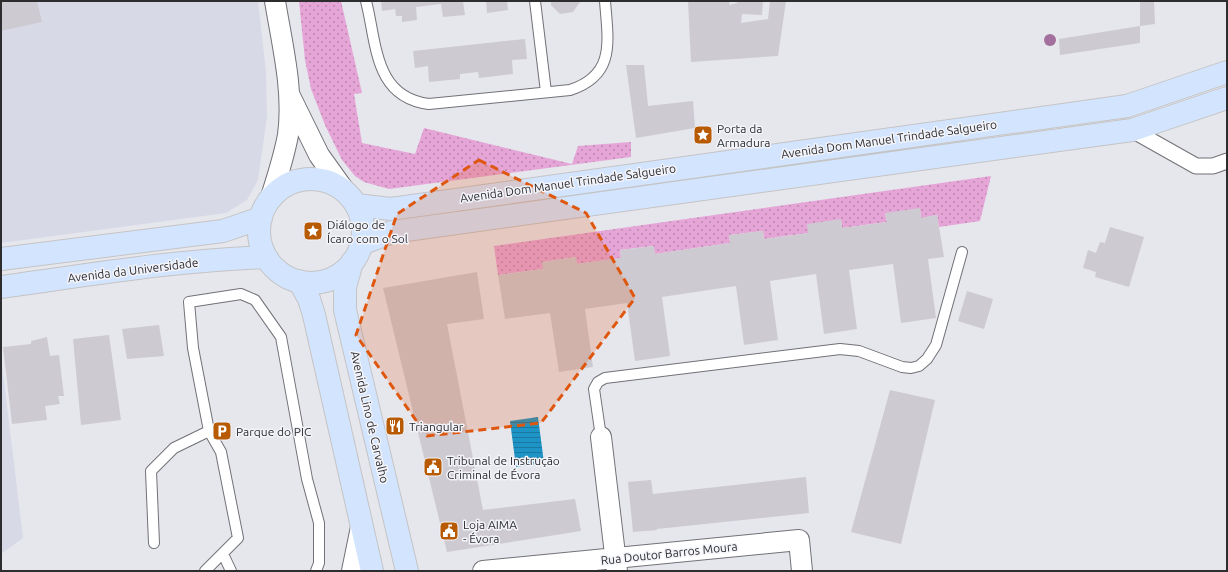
<svg xmlns="http://www.w3.org/2000/svg" width="1228" height="572" font-family="Ubuntu,sans-serif">
	<style>
		.built { fill: #d8d9e7 }
		.grass { fill: url(#grass-dots) }
		.water { fill: url(#water-rules) }
		.building { fill: #cecad1 }
		.lines { fill: none; stroke-linecap: round; stroke-linejoin: round }
		.service-casing { stroke: #717177; stroke-width: 12 }
		.pedestrian-casing { stroke: #717177; stroke-width: 17 }
		.minor-casing { stroke: #717177; stroke-width: 22 }
		.primary-casing { stroke: #c4c4c5; stroke-width: 24 }
		.service { stroke: #fff; stroke-width: 10 }
		.pedestrian { stroke: #fff; stroke-width: 15 }
		.minor { stroke: #fff; stroke-width: 20 }
		.primary { stroke: #d3e5fe; stroke-width: 22 }
		.tree { fill: #a3709e }
		.marked { fill: #df570e; fill-opacity: 0.2; stroke: #df570e; stroke-width: 3; stroke-dasharray: 8 5; stroke-linejoin: round }
		.labels { text-anchor: middle; dominant-baseline: central; stroke-width: 3; stroke-linejoin: round; paint-order: stroke }
		.poi-label { font-size: 12px; fill: #2d2d30; stroke: #f3f4fa; text-anchor: start }
		.street-label { font-size: 12px; fill: #2d2d30; stroke: #f3f4fa }
	</style>
	<defs>
		<pattern id="grass-dots" width="8" height="8" patternUnits="userSpaceOnUse"><rect width="8" height="8" fill="#e6a5d7"/><path d="M2 2h.1M6 6h.1" fill="none" stroke="#bb87af" stroke-width="1.8" stroke-linecap="round"/></pattern>
		<pattern id="water-rules" width="6" height="5" patternUnits="userSpaceOnUse"><rect width="6" height="5" fill="#1d94c5"/><path d="M0 2.5h6" fill="none" stroke="#1a79a0"/></pattern>
	</defs>
	<rect width="100%" height="100%" fill="#e6e6ed"/>
	<path class="built" d="M1 1H258L266 72 267 117 258 180 247 200 226 213 1 243Z
		M1 356 23 538 1 554Z"/>
	<path class="grass" d="M299 1H341L362 93 354 94 362 143 415 154 424 128 572 164 578 146 631 142V157L389 189 364 182 355 176 342 160 325 125 311 89 305 60Z
		M991 176 980 221 939 227 937 215 921 218 920 209 885 214 887 222 842 228 841 220 808 233 764 239 763 231 729 235 730 243 655 254 653 246 620 250 621 258 577 264 575 257 543 262V269L498 275 494 246Z"/>
	<path class="water" d="M538 417 544 463 516 467 510 421Z"/>
	<path class="building" d="M1 1H37L42 22 1 31Z
		M381 1H463L465 15 443 17 441 4 416 7 417 20 402 22V16H396L395 9 382 11Z
		M486 1H507L508 10 487 13Z
		M551 1H580V2L573 12 560 14 551 5Z
		M688 1H730L729 5 737 3V1H763L762 15 742 14 741 23 768 19 770 1H786L778 56 691 62Z
		M1140 1H1154L1155 24 1140 26V43L1060 55 1059 39 1140 26Z
		M525 39 527 59 512 60 513 74 479 78 478 72 460 74V79L429 82 428 66 415 68 413 51Z
		M626 65H644L648 106 693 101 695 128 636 138Z
		M920 208 921 218 937 215 944 257 928 259 936 318 901 323 893 264 849 270 857 329 824 334 816 274 770 281 778 340 744 345 736 286 662 297 670 356 635 361 627 303 585 309 593 367 559 372 550 313 505 319 498 275 543 269 542 262 576 257 577 264 621 258 620 250 654 246 655 254 730 243 729 235 763 231 764 239 780 237 808 233 807 224 841 219 842 228 887 222 885 213Z
		M1110 227 1144 237 1129 287 1095 277 1096 272 1083 268 1088 250 1096 253 1100 242 1105 243Z
		M477 272 484 319 447 324 483 510 575 499 581 531 447 552 383 288Z
		M967 291 993 299 984 329 958 321Z
		M159 325 164 356 127 359 122 329Z
		M109 335 121 420 81 425 73 339Z
		M47 337 50 356 59 355 64 396H58L60 404 45 406 47 420 12 424 3 347 31 344V341Z
		M890 390 935 400 901 544 851 532Z
		M806 477 809 513 657 529 656 525 657 530 633 532 628 482 651 480 653 494Z"/>
	<g class="lines">
		<defs>
			<path id="service" d="M366 1C377 44 374 97 429 104L570 90C616 75 608 41 605 1
				M535 1 546 92
				M601 437 594 389 598 382 605 378 840 349 859 351 902 367 911 368 919 366 927 359 936 345 962 252
				M154 543 151 471 174 448 209 431
				M223 554 231 571
				M205 571 238 538 221 452 209 431 193 348 189 302 241 294 255 300 281 337 307 479 319 523V563L316 571"/>
			<path id="pedestrian" d="M1132 130 1196 166H1213L1227 161"/>
			<path id="minor" d="M290 96 319 155 344 190
				M270 200C277 178 284 157 288 135 294 91 282 44 275 1
				M601 437 617 571
				M352 571 361 527
				M483 571 799 540 802 571"/>
			<path id="primary" d="M259 231a52 52 0 1 1 104 0a52 52 0 1 1-104 0Z
				M356 205 391 209 1127 106 1227 72
				M361 244 392 232 1132 130 1227 98
				M1 259 223 231 261 218
				M352 262 345 287V310L407 571
				M299 281 309 299 314 315 372 571
				M1 287C89 275 177 260 266 257"/>
		</defs>
		<use href="#service" class="service-casing"/>
		<use href="#pedestrian" class="pedestrian-casing"/>
		<use href="#minor" class="minor-casing"/>
		<use href="#primary" class="primary-casing"/>
		<use href="#service" class="service"/>
		<use href="#pedestrian" class="pedestrian"/>
		<use href="#minor" class="minor"/>
		<use href="#primary" class="primary"/>
	</g>
	<circle class="tree" cx="1050" cy="40" r="6"/>
	<path class="marked" d="M479 160 586 213 635 298 541 423 427 436 356 335 397 214Z"/>
	<defs>
		<symbol id="sight-square" viewBox="-11 -11 22 22"><rect x="-9" y="-9" width="18" height="18" rx="4" fill="#b75a02" stroke="#f3f4fa"/><path d="M0-6L1.8-2.2L6-1.7L2.9 1.2L3.7 5.4L0 3.3L-3.7 5.4L-2.9 1.2L-6-1.7L-1.8-2.2Z" fill="#fff"/></symbol>
		<symbol id="restaurant-square" viewBox="-11 -11 22 22"><rect x="-9" y="-9" width="18" height="18" rx="4" fill="#b75a02" stroke="#f3f4fa"/><path d="M-5-6h1v4h1v-4h1v4h1v-4h1v5L-1.5 .5V6h-2V.5L-5-1ZM5-6V6H3V1.5H1.5Q1.5-4 5-6Z" fill="#fff"/></symbol>
		<symbol id="parking-square" viewBox="-11 -11 22 22"><rect x="-9" y="-9" width="18" height="18" rx="4" fill="#b75a02" stroke="#f3f4fa"/><path d="M-3.5-5.5H1a3.5 3.5 0 0 1 0 7H-1V5.5H-3.5ZM-1-3.4V-.6H.8a1.4 1.4 0 0 0 0-2.8Z" fill="#fff"/></symbol>
		<symbol id="civic-square" viewBox="-11 -11 22 22"><rect x="-9" y="-9" width="18" height="18" rx="4" fill="#b75a02" stroke="#f3f4fa"/><path d="M-.6-6.5H3V-4.5H.6V-3L4-1V1h2V6H-6V1h2V-1L-.6-3ZM-1.2 2.5V6h2.4V2.5Z" fill="#fff"/></symbol>
	</defs>
	<g fill-rule="evenodd">
		<use href="#sight-square" x="692" y="124" width="22" height="22"/>
		<use href="#sight-square" x="302" y="220" width="22" height="22"/>
		<use href="#restaurant-square" x="384" y="415" width="22" height="22"/>
		<use href="#parking-square" x="211" y="420" width="22" height="22"/>
		<use href="#civic-square" x="422" y="456" width="22" height="22"/>
		<use href="#civic-square" x="438" y="520" width="22" height="22"/>
	</g>
	<g class="labels">
		<g class="poi-label">
			<text x="717" y="128">Porta da<tspan x="717" dy="14">Armadura</tspan></text>
			<text x="327" y="224">Diálogo de<tspan x="327" dy="14">Ícaro com o Sol</tspan></text>
			<text x="409" y="426">Triangular</text>
			<text x="236" y="431">Parque do PIC</text>
			<text x="447" y="460">Tribunal de Instrução<tspan x="447" dy="14">Criminal de Évora</tspan></text>
			<text x="463" y="524">Loja AIMA<tspan x="463" dy="14">- Évora</tspan></text>
		</g>
		<g class="street-label">
			<text transform="translate(889 139) rotate(-8)">Avenida Dom Manuel Trindade Salgueiro</text>
			<text transform="translate(568 183) rotate(-8)">Avenida Dom Manuel Trindade Salgueiro</text>
			<text transform="translate(133 270) rotate(-7)">Avenida da Universidade</text>
			<text transform="translate(370 417) rotate(77)">Avenida Lino de Carvalho</text>
			<text transform="translate(669 553) rotate(-6)">Rua Doutor Barros Moura</text>
		</g>
	</g>
	<rect width="1228" height="572" fill="none" stroke="#2d2d30" stroke-width="4"/>
</svg>
